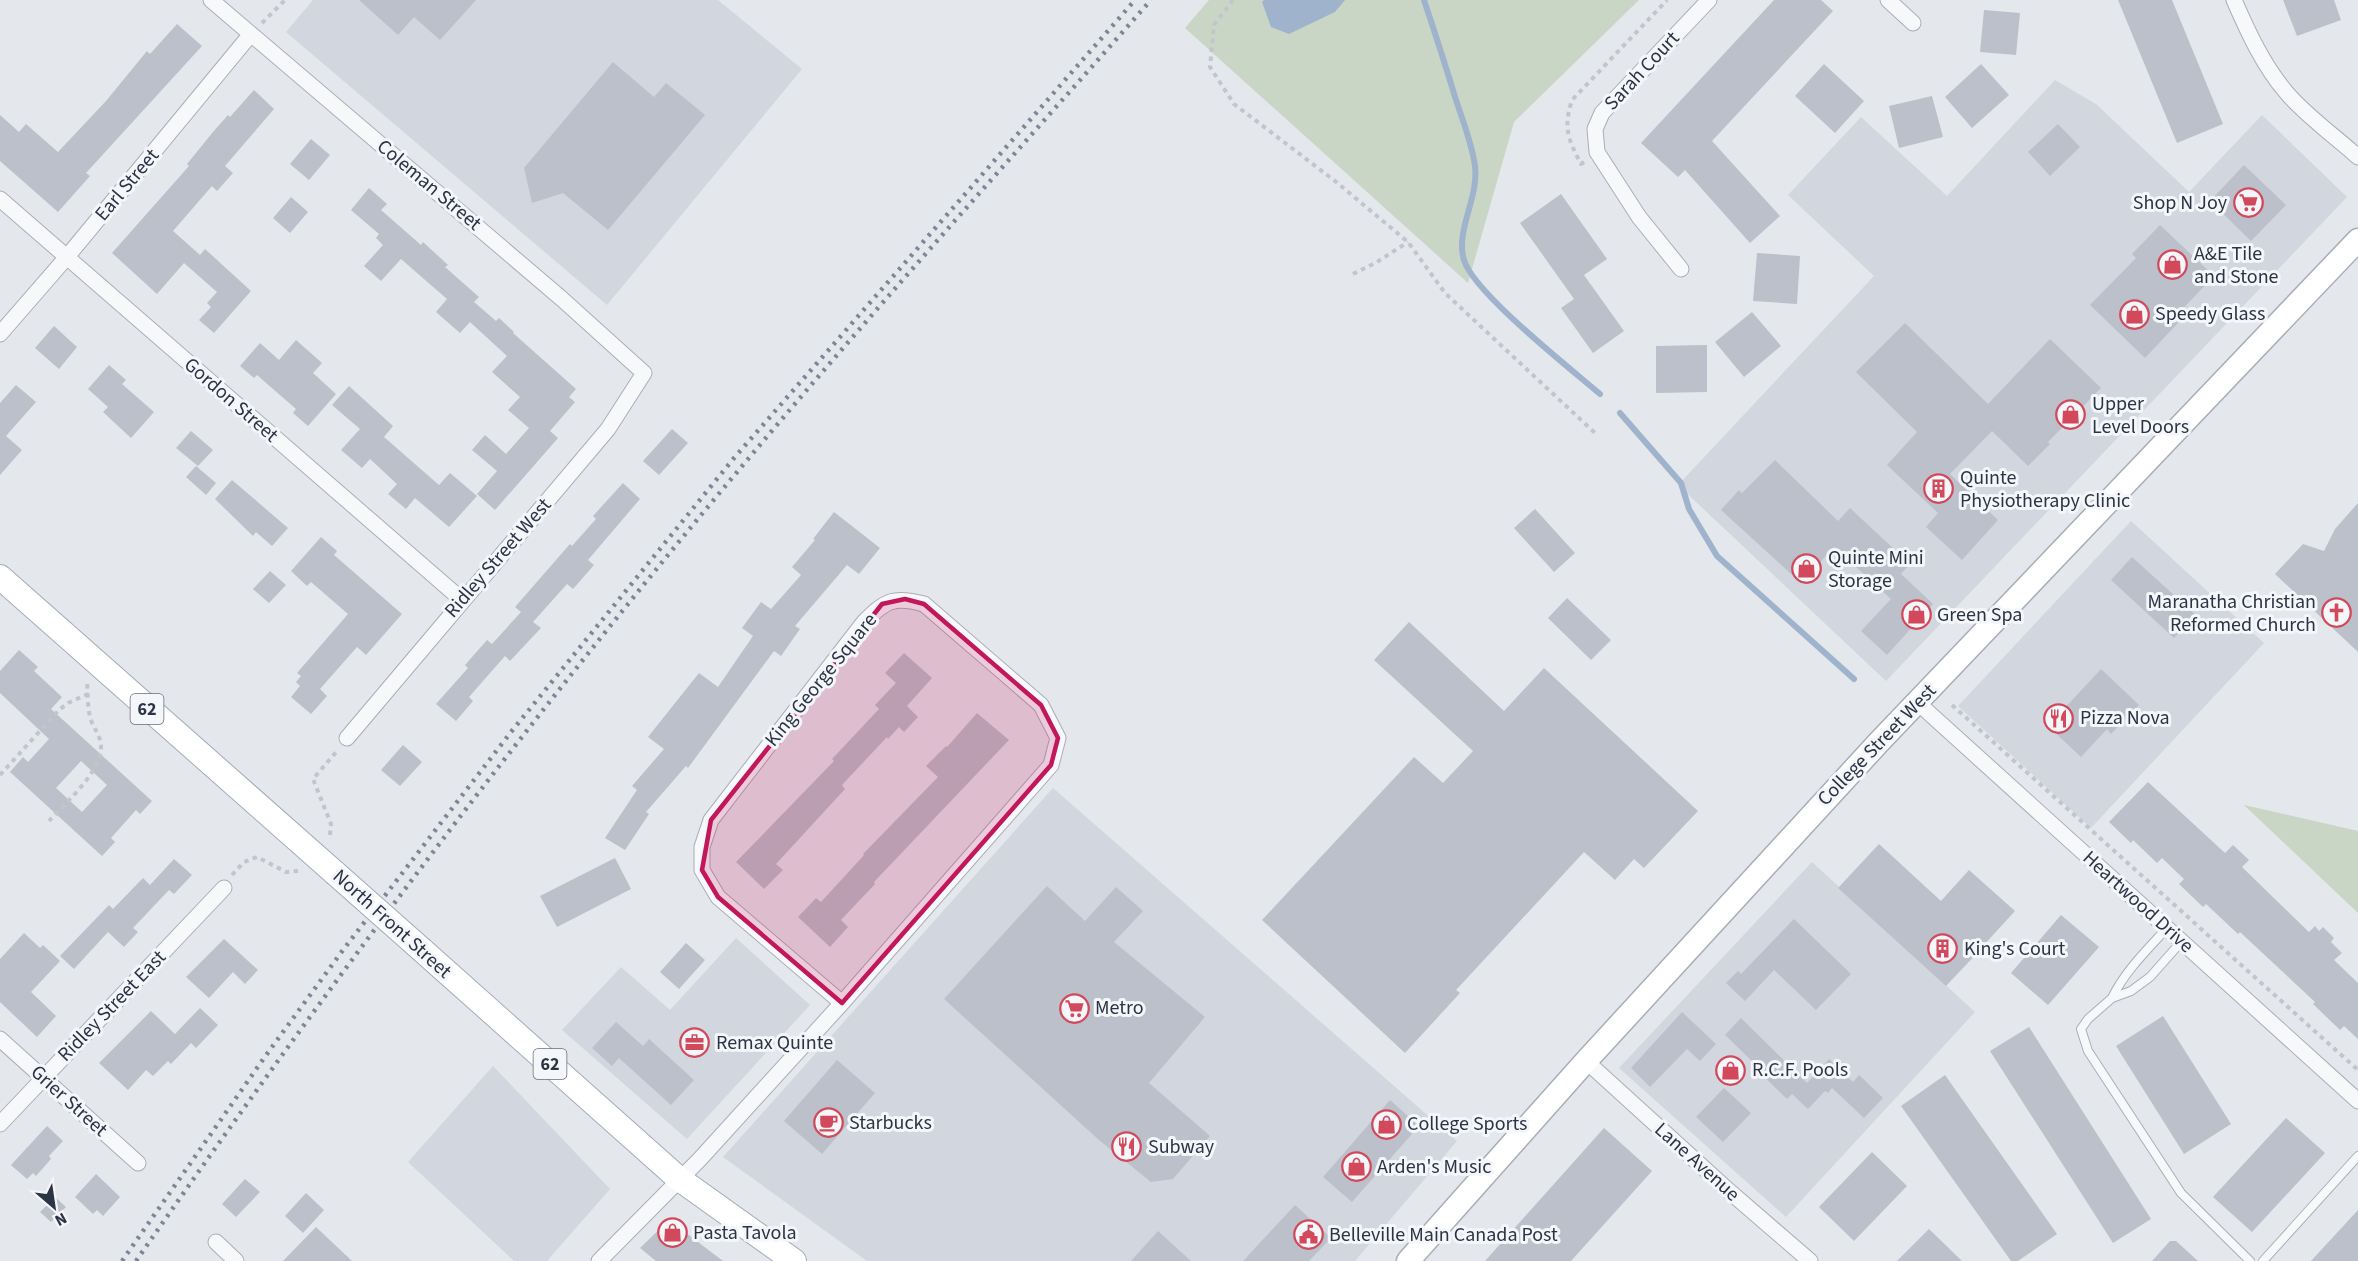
<svg xmlns="http://www.w3.org/2000/svg" width="2358" height="1261" font-family="'Source Sans 3',sans-serif">
	<style>
		.built { fill: #d2d6de }
		.green { fill: #c9d6c5 }
		.water { fill: #9fb4cc }
		.lines { fill: none; stroke-linecap: round; stroke-linejoin: round }
		.stream { stroke: #9fb4cc; stroke-width: 6 }
		.building { fill: #bbc0ca; fill-rule: evenodd }
		.service-casing { stroke: #a9aeb7; stroke-width: 10 }
		.minor-casing { stroke: #a9aeb7; stroke-width: 17 }
		.secondary-casing { stroke: #a9aeb7; stroke-width: 25 }
		.primary-casing { stroke: #a3abb8; stroke-width: 26 }
		.path { stroke: #c2c5cb; stroke-width: 4; stroke-dasharray: 4.5 4.5; stroke-linecap: butt }
		.service { stroke: #f7f8fa; stroke-width: 8 }
		.minor { stroke: #f7f8fa; stroke-width: 15 }
		.secondary { stroke: #fff; stroke-width: 22 }
		.primary { stroke: #fff; stroke-width: 24 }
		.rail { stroke: #7d8696; stroke-width: 4.5; stroke-dasharray: 3 6; stroke-linecap: butt }
		.primary-bridge-casing { stroke: #a3abb8; stroke-width: 26; stroke-linecap: butt }
		.primary-bridge { stroke: #fff; stroke-width: 24 }
		.marked { fill: #c2185b; fill-opacity: 0.2; stroke: #c2185b; stroke-width: 4.5; stroke-linejoin: round }
		.labels { text-anchor: middle; dominant-baseline: central; stroke-width: 6; stroke-linejoin: round; paint-order: stroke }
		.shield { fill: #f4f6f9; stroke: #676e7b; stroke-width: 1.5 }
		.shield-label { font-size: 18px; font-weight: bold; fill: #2b3445 }
		.street-label { font-size: 20px; fill: #2b3445; stroke: #f4f6f9 }
		.poi-label { font-size: 20px; fill: #2b3445; stroke: #f4f6f9; text-anchor: start }
	</style>
	<rect width="100%" height="100%" fill="#e4e7ec"/>
	<path class="built" d="M313 0H718L802 69 607 305 286 32Z
		M2055 80 2096 104 2189 192 2262 115 2347 197 1886 681 1678 485 1874 276 1788 195 1861 117 1947 196Z
		M2131 521 2264 643 2091 828 1958 706Z
		M1053 788 1457 1141 1355 1261H867L723 1157Z
		M1812 862 1975 1012 1786 1217 1619 1068Z
		M736 938 810 1005 687 1139 562 1030 621 967 670 1010Z
		M493 1066 610 1189 547 1261H514L408 1162Z"/>
	<path class="green" d="M1209 0H1639L1514 122 1468 283 1185 28Z
		M2244 805 2358 831V913Z"/>
	<path class="water" d="M1264 0H1345L1335 12 1289 34 1271 27 1262 2Z"/>
	<g class="lines">
		<path class="stream" d="M1424 0C1435 33 1446 67 1456 100 1463 121 1472 144 1475 166 1479 198 1455 231 1464 260 1473 292 1571 369 1600 394
			M1620 413 1681 483 1689 509 1717 556 1854 679"/>
	</g>
	<path class="building" d="M359 0H476L440 40 414 17 398 35Z
		M1774 0H1821L1833 11 1712 141 1780 216 1750 243 1685 170 1678 177 1641 143Z
		M2118 0H2172L2223 124 2177 143Z
		M2283 0H2334L2341 20 2297 36Z
		M1984 10 2020 13 2016 55 1980 52Z
		M177 24 202 46 86 173 90 176 58 212 0 161V115L19 132 26 124 58 152 106 101 147 51 150 54Z
		M613 62 654 97 666 83 705 115 608 230 563 193 532 203 524 168Z
		M1824 64 1864 101 1835 133 1795 96Z
		M1981 64 2009 95 1972 128 1945 97Z
		M254 90 274 109 225 166 233 173 217 191 212 186 173 231 200 255 205 249 251 291 214 333 199 320 211 307 207 303 217 292 184 263 157 294 112 253 189 166 187 164 213 132 228 115 230 117Z
		M1932 96 1943 137 1899 148 1889 106Z
		M2058 124 2080 147 2050 176 2028 152Z
		M311 139 330 155 309 180 290 164Z
		M2244 165 2286 205 2251 241 2210 201Z
		M369 188 387 204 381 210 421 245 423 242 448 265 445 267 479 297 474 302 496 321 499 318 514 332 513 333 576 389 569 397 575 402 550 431 558 438 495 510 477 494 497 471 472 450 485 435 506 454 529 428 508 410 520 397 492 372 507 356 470 322 460 333 436 312 447 299 401 259 381 281 364 266 383 245 376 238 379 234 351 210Z
		M1561 194 1607 259 1584 275 1624 331 1593 353 1561 308 1574 299 1520 223Z
		M291 197 308 212 290 233 273 218Z
		M2160 225 2214 276 2173 319 2178 323 2145 358 2090 305 2136 258 2132 254Z
		M1757 253 1800 256 1797 304 1753 301Z
		M1752 312 1781 346 1744 377 1715 342Z
		M1905 323 1988 404 2050 339 2101 388 2048 442 2050 444 2028 466 1992 431 1950 474 1998 520 1962 560 1926 527 1938 513 1887 465 1917 432 1856 372Z
		M54 326 77 347 59 369 35 348Z
		M296 340 322 363 313 373 336 394 308 426 293 413 296 409 257 375 254 378 240 366 260 343 279 360Z
		M1707 345V392L1656 393V346Z
		M109 365 126 380 122 384 154 412 131 438 103 412 108 407 88 389Z
		M16 385 36 402 6 436 22 450 0 475V403Z
		M349 386 393 426 384 437 439 485 450 473 477 496 449 527 415 498 406 509 388 494 397 484 370 459 362 468 341 450 360 429 332 405Z
		M672 429 688 443 659 475 643 461Z
		M191 431 213 450 198 466 176 448Z
		M1775 460 1838 521 1850 508 1910 564 1901 574 1933 604 1887 655 1861 631 1891 599 1834 547 1801 583 1721 510 1739 490 1742 493Z
		M196 466 216 483 206 495 186 477Z
		M232 480 288 528 272 546 256 532 253 536 215 499Z
		M623 483 640 499 588 560 594 565 573 589 567 584 533 622 541 628 510 661 505 656 469 697 473 701 456 721 436 704 468 668 465 665 487 640 492 644 521 612 515 607 570 544 572 546 596 519 593 516Z
		M2358 503V652L2275 574 2303 544 2324 551 2335 529Z
		M1535 509 1575 553 1554 572 1514 528Z
		M834 512 880 548 859 574 847 565 795 626 800 629 781 656 774 651 688 768 686 766 646 812 649 814 625 850 605 838 637 790 632 786 664 749 648 737 699 673 718 687 753 636 742 628 761 602 771 609 801 575 792 567 815 540 813 539Z
		M321 537 337 551 334 555 402 614 366 655 357 647 320 689 327 696 311 714 291 697 300 686 296 682 301 676 297 673 348 614 311 582 307 586 291 571Z
		M2132 557 2196 615 2174 638 2111 580Z
		M270 571 286 585 269 603 253 589Z
		M1567 598 1611 640 1591 660 1548 618Z
		M1409 622 1504 711 1544 668 1698 811 1644 868 1634 859 1615 880 1584 852 1456 990 1460 993 1405 1053 1262 920 1414 757 1443 783 1473 751 1374 660Z
		M19 650 38 667 34 671 62 697 51 709 152 801 140 814 136 810 111 838 115 842 102 856 10 772 23 757 28 762 49 739 0 693V671ZM81 761 107 785 82 812 56 788Z
		M904 653 932 678 907 706 918 717 904 732 899 727 888 739 887 737 842 785 845 789 776 864 783 870 764 889 736 862 834 761 832 759 879 709 875 705 896 683 885 673Z
		M2101 669 2139 705 2111 734 2107 729 2081 757 2048 726Z
		M977 713 1009 740 874 882 875 884 841 920 848 927 830 947 798 917 816 898 821 902 864 855 863 854 938 777 926 766 946 746 947 747Z
		M403 745 422 762 400 786 381 770Z
		M2148 782 2225 853 2233 845 2249 860 2242 867 2309 932 2315 926 2319 931 2323 927 2334 938 2331 942 2342 953 2334 960 2358 983V1039L2344 1026 2340 1030 2313 1004 2315 1002 2240 932 2238 934 2206 904 2203 907 2179 884 2184 879 2162 858 2157 863 2133 840 2131 843 2109 822Z
		M1879 844 1941 901 1969 870 2015 911 1982 947 1975 941 1980 950 1946 986 1838 888Z
		M615 858 631 889 557 927 540 896Z
		M174 859 192 875 174 894 169 890 133 928 138 932 124 947 108 932 74 969 60 956 109 905 113 909 143 878 150 885Z
		M1047 886 1085 921 1116 887 1143 911 1114 942 1205 1017 1149 1083 1210 1136 1173 1179 1151 1182 1099 1140 944 999Z
		M2061 915 2099 947 2048 1005 2011 973Z
		M1794 919 1851 974 1816 1010 1774 970 1745 1001 1726 983 1738 971 1741 974Z
		M24 933 40 948 43 945 60 961 31 992 56 1016 37 1037 0 1002V959Z
		M224 939 258 970 245 984 233 972 209 998 186 977Z
		M686 943 705 960 679 989 660 972Z
		M200 1008 218 1025 196 1048 191 1043 171 1064 168 1061 153 1076 146 1070 128 1090 99 1063 151 1011 175 1034Z
		M1682 1012 1716 1044 1700 1061 1687 1049 1650 1087 1631 1068Z
		M2163 1016 2231 1124 2184 1154 2116 1046Z
		M1741 1018 1807 1083 1829 1059 1853 1082 1859 1075 1883 1098 1864 1118 1832 1088 1828 1093 1825 1091 1808 1109 1792 1094 1787 1099 1753 1066 1755 1064 1725 1035Z
		M616 1022 643 1046 649 1039 694 1080 671 1105 619 1058 612 1066 592 1048Z
		M2029 1027 2151 1219 2113 1243 1990 1051Z
		M837 1060 875 1093 822 1154 784 1121Z
		M1945 1075 2057 1234 2018 1261H2011L1901 1106Z
		M1724 1088 1751 1113 1723 1142 1696 1117Z
		M1390 1100 1419 1126 1352 1202 1323 1177Z
		M2286 1118 2325 1153 2252 1232 2213 1197Z
		M47 1126 63 1141 49 1156 51 1159 36 1176 33 1173 27 1179 11 1165Z
		M1604 1128 1652 1171 1571 1261H1485Z
		M1872 1152 1907 1186 1854 1241 1819 1207Z
		M96 1174 120 1197 103 1216 97 1210 93 1214 75 1197Z
		M245 1179 260 1192 236 1217 222 1204Z
		M306 1193 324 1210 303 1233 285 1216Z
		M55 1197 66 1207 51 1222 40 1212Z
		M1295 1205 1331 1238 1309 1261H1243Z
		M2358 1210V1261H2311Z
		M669 1220 723 1261H656L640 1248Z
		M316 1227 352 1261H283Z
		M1929 1229 1962 1261H1897Z
		M1158 1231 1191 1261H1131Z
		M2170 1241H2176L2198 1261H2152Z"/>
	<g class="lines">
		<defs>
			<path id="service" d="M2182 941 2150 977 2131 991 2112 998 2088 1019 2081 1029 2088 1051 2181 1193 2250 1261
				M2112 998C2125 971 2147 950 2167 928
				M2263 1261 2358 1156"/>
			<path id="minor" d="M211 0 562 299 644 373 608 429 347 738
				M1888 0 1913 23
				M2234 0C2248 32 2263 65 2286 92 2305 115 2336 137 2358 157
				M0 199 462 600
				M1681 269 1639 217 1597 152 1595 129 1602 113 1709 0
				M0 334 66 258 251 34
				M1918 703 2358 1101
				M0 1039 138 1163
				M1586 1061 1729 1191 1810 1261
				M0 1124 224 888
				M216 1242 236 1261
				M599 1261 700 1159 842 1003 1051 765 1058 738 1041 705 924 604C894 596 886 600 864 622L711 820 702 847V870L718 897 842 1003"/>
			<path id="secondary" d="M1408 1261 1586 1061 1879 742 2358 240"/>
			<path id="primary" d="M0 577 335 873
				M422 950 678 1178 794 1261"/>
		</defs>
		<use href="#service" class="service-casing"/>
		<use href="#minor" class="minor-casing"/>
		<use href="#secondary" class="secondary-casing"/>
		<use href="#primary" class="primary-casing"/>
		<path class="path" d="M1233 0 1214 25 1210 67 1234 104 1335 181 1408 242 1445 293 1595 433
			M262 23 285 0
			M1584 162 1581 164C1568 139 1563 128 1572 100L1667 0
			M1353 274 1377 262 1408 242
			M1952 705 2358 1070
			M0 775 59 710 68 703 88 694
			M49 821C65 803 103 771 101 745 100 735 94 729 91 720 87 707 88 695 87 682
			M330 835 331 824 313 779 337 751
			M232 875 244 862 257 857 286 872 298 871"/>
		<use href="#service" class="service"/>
		<use href="#minor" class="minor"/>
		<use href="#secondary" class="secondary"/>
		<use href="#primary" class="primary"/>
		<path class="rail" d="M122 1261 264 1058 343 950 511 732 734 458 1135 0
			M136 1261C327 986 527 721 743 465 876 307 1014 155 1151 0"/>
		<defs>
			<path id="primary-bridge" d="M335 873 422 950"/>
		</defs>
		<use href="#primary-bridge" class="primary-bridge-casing"/>
		<use href="#primary-bridge" class="primary-bridge"/>
	</g>
	<path class="marked" d="M905 599 924 604 1041 705 1058 738 1051 765 842 1003 718 897 702 870 711 820 882 604Z"/>
	<defs>
		<symbol id="supermarket-ring" viewBox="-11 -11 22 22"><circle r="9.5" fill="#f4f6f9" stroke="#d1495b" stroke-width="1.5"/><path d="M-6-5.5h2.5l.6 2H6L4.5 2H-2.5L-4.4-4H-6ZM-1.5 3.2a1.3 1.3 0 1 0 .1 0ZM3 3.2a1.3 1.3 0 1 0 .1 0Z" fill="#d1495b"/></symbol>
		<symbol id="shop-ring" viewBox="-11 -11 22 22"><circle r="9.5" fill="#f4f6f9" stroke="#d1495b" stroke-width="1.5"/><path d="M-5-2.5h2.3a2.7 3.5 0 0 1 5.4 0H5L5.5 6h-11ZM-1.5-2.5h3a1.5 2.3 0 0 0-3 0Z" fill="#d1495b"/></symbol>
		<symbol id="building-ring" viewBox="-11 -11 22 22"><circle r="9.5" fill="#f4f6f9" stroke="#d1495b" stroke-width="1.5"/><path d="M-4-6H4V6H1V3H-1V6H-4ZM-2.5-4.3h1.7v1.8h-1.7ZM.8-4.3h1.7v1.8H.8ZM-2.5-1h1.7V.8h-1.7ZM.8-1h1.7V.8H.8Z" fill="#d1495b"/></symbol>
		<symbol id="church-ring" viewBox="-11 -11 22 22"><circle r="9.5" fill="#f4f6f9" stroke="#d1495b" stroke-width="1.5"/><path d="M-1.2-6h2.4v3.5h3.3v2.4h-3.3V6h-2.4V-.1h-3.3v-2.4h3.3Z" fill="#d1495b"/></symbol>
		<symbol id="restaurant-ring" viewBox="-11 -11 22 22"><circle r="9.5" fill="#f4f6f9" stroke="#d1495b" stroke-width="1.5"/><path d="M-5-6h1v4h1v-4h1v4h1v-4h1v5L-1.5 .5V6h-2V.5L-5-1ZM5-6V6H3V1.5H1.5Q1.5-4 5-6Z" fill="#d1495b"/></symbol>
		<symbol id="office-ring" viewBox="-11 -11 22 22"><circle r="9.5" fill="#f4f6f9" stroke="#d1495b" stroke-width="1.5"/><path d="M-6-3h4V-5.5h4V-3h4V5H-6ZM-1-4.5V-3h2v-1.5ZM-6 0V1H6V0Z" fill="#d1495b"/></symbol>
		<symbol id="cafe-ring" viewBox="-11 -11 22 22"><circle r="9.5" fill="#f4f6f9" stroke="#d1495b" stroke-width="1.5"/><path d="M-5.5-4.5H6V0H3Q3 3.5 0 3.5H-2.5Q-5.5 3.5-5.5 0ZM3-3.2v2h1.7v-2ZM-6 4.5H4V6H-6Z" fill="#d1495b"/></symbol>
		<symbol id="civic-ring" viewBox="-11 -11 22 22"><circle r="9.5" fill="#f4f6f9" stroke="#d1495b" stroke-width="1.5"/><path d="M-.6-6.5H3V-4.5H.6V-3L4-1V1h2V6H-6V1h2V-1L-.6-3ZM-1.2 2.5V6h2.4V2.5Z" fill="#d1495b"/></symbol>
	</defs>
	<g fill-rule="evenodd">
		<use href="#supermarket-ring" x="2232" y="186" width="33" height="33"/>
		<use href="#shop-ring" x="2156" y="248" width="33" height="33"/>
		<use href="#shop-ring" x="2118" y="298" width="33" height="33"/>
		<use href="#shop-ring" x="2054" y="398" width="33" height="33"/>
		<use href="#building-ring" x="1922" y="472" width="33" height="33"/>
		<use href="#shop-ring" x="1790" y="552" width="33" height="33"/>
		<use href="#church-ring" x="2320" y="596" width="33" height="33"/>
		<use href="#shop-ring" x="1900" y="598" width="33" height="33"/>
		<use href="#restaurant-ring" x="2042" y="702" width="33" height="33"/>
		<use href="#building-ring" x="1926" y="932" width="33" height="33"/>
		<use href="#supermarket-ring" x="1058" y="992" width="33" height="33"/>
		<use href="#office-ring" x="678" y="1026" width="33" height="33"/>
		<use href="#shop-ring" x="1714" y="1054" width="33" height="33"/>
		<use href="#cafe-ring" x="812" y="1106" width="33" height="33"/>
		<use href="#shop-ring" x="1370" y="1108" width="33" height="33"/>
		<use href="#restaurant-ring" x="1110" y="1130" width="33" height="33"/>
		<use href="#shop-ring" x="1340" y="1150" width="33" height="33"/>
		<use href="#shop-ring" x="656" y="1216" width="33" height="33"/>
		<use href="#civic-ring" x="1292" y="1218" width="33" height="33"/>
	</g>
	<g class="labels">
		<g class="shield">
			<rect x="130.5" y="694" width="33" height="30" rx="4.5"/>
			<rect x="533.5" y="1049" width="33" height="30" rx="4.5"/>
		</g>
		<g class="shield-label">
			<text x="147" y="709">62</text>
			<text x="550" y="1064">62</text>
		</g>
		<g class="street-label">
			<text transform="translate(1642 71) rotate(-47)">Sarah Court</text>
			<text transform="translate(127 185) rotate(-50)">Earl Street</text>
			<text transform="translate(429 185) rotate(40)">Coleman Street</text>
			<text transform="translate(231 400) rotate(41)">Gordon Street</text>
			<text transform="translate(498 558) rotate(-49)">Ridley Street West</text>
			<text transform="translate(821 680) rotate(-51)">King George Square</text>
			<text transform="translate(1877 745) rotate(-46)">College Street West</text>
			<text transform="translate(2138 902) rotate(42)">Heartwood Drive</text>
			<text transform="translate(392 924) rotate(42)">North Front Street</text>
			<text transform="translate(112 1006) rotate(-46)">Ridley Street East</text>
			<text transform="translate(69 1101) rotate(42)">Grier Street</text>
			<text transform="translate(1697 1162) rotate(42)">Lane Avenue</text>
		</g>
		<g class="poi-label">
			<text x="2227" y="203" text-anchor="end">Shop N Joy</text>
			<text x="2194" y="254">A&amp;E Tile<tspan x="2194" dy="23">and Stone</tspan></text>
			<text x="2155" y="314">Speedy Glass</text>
			<text x="2092" y="404">Upper<tspan x="2092" dy="23">Level Doors</tspan></text>
			<text x="1960" y="478">Quinte<tspan x="1960" dy="23">Physiotherapy Clinic</tspan></text>
			<text x="1828" y="558">Quinte Mini<tspan x="1828" dy="23">Storage</tspan></text>
			<text x="2316" y="602" text-anchor="end">Maranatha Christian<tspan x="2316" dy="23">Reformed Church</tspan></text>
			<text x="1937" y="615">Green Spa</text>
			<text x="2080" y="718">Pizza Nova</text>
			<text x="1964" y="949">King's Court</text>
			<text x="1095" y="1008">Metro</text>
			<text x="716" y="1043">Remax Quinte</text>
			<text x="1752" y="1070">R.C.F. Pools</text>
			<text x="849" y="1123">Starbucks</text>
			<text x="1407" y="1124">College Sports</text>
			<text x="1148" y="1147">Subway</text>
			<text x="1377" y="1167">Arden's Music</text>
			<text x="693" y="1233">Pasta Tavola</text>
			<text x="1329" y="1235">Belleville Main Canada Post</text>
		</g>
	</g>
	<g transform="translate(54 1207) rotate(151)" stroke="#f4f6f9" stroke-width="4.5" paint-order="stroke">
	<path d="M0-4.5L10 22L0 15L-10 22Z" fill="#2b3445"/>
	<text y="-9" font-size="16" font-weight="bold" text-anchor="middle" fill="#2b3445">N</text>
	</g>
</svg>
